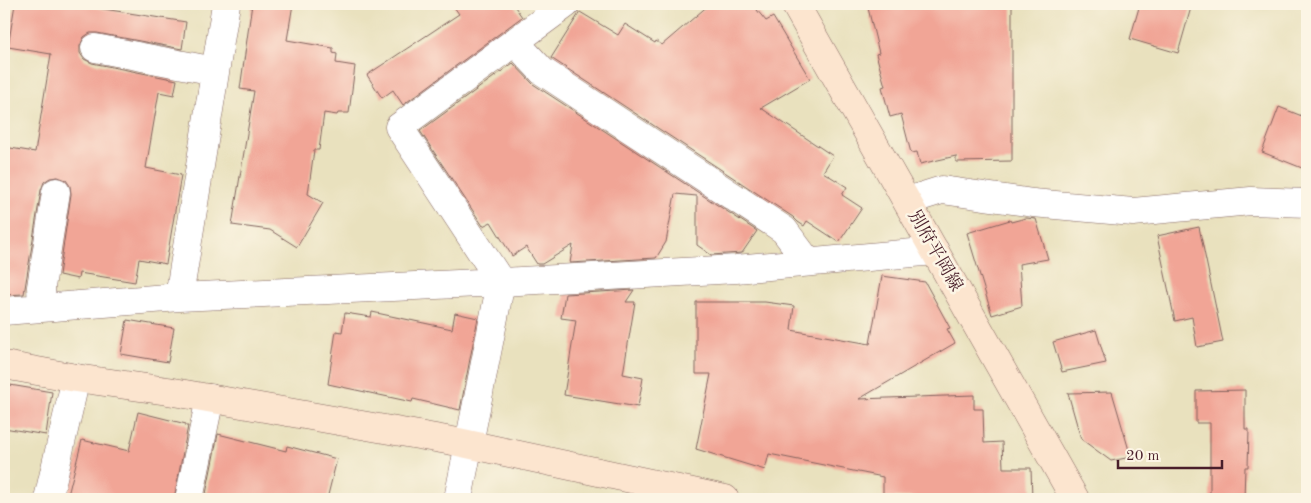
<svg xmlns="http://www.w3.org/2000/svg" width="1311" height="503" font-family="'Old Standard TT','Noto Serif JP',serif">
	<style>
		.building { fill: #f1a596 }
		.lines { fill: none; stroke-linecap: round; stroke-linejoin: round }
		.street-casing { stroke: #82635e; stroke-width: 29 }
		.secondary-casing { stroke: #82635e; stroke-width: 29 }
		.street { stroke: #fff; stroke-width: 28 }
		.secondary { stroke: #fce5cf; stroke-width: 28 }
		.labels { text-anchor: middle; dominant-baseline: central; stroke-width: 5; stroke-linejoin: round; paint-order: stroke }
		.street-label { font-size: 18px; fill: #4a1f2b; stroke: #fcf5e5 }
	</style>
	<rect width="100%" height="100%" fill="#fcf5e5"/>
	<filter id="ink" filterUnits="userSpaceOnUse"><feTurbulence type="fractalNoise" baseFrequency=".02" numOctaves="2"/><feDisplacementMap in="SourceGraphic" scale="10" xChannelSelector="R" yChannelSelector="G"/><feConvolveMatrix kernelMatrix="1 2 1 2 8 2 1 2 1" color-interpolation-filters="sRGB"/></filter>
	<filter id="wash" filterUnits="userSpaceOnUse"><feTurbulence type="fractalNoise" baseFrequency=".0096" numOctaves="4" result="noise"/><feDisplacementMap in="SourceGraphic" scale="20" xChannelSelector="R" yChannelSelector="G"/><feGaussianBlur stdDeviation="1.12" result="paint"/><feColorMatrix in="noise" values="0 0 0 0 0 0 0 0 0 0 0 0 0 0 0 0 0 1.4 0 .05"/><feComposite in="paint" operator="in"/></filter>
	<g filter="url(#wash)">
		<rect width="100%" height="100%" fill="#e9e1be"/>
		<g id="blocks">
			<path class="building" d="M15 4H72L186 22 182 49 97 33H90L84 37 80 46V53L84 59 92 63 177 80 174 95 159 92 146 168 181 175 166 264 139 259 135 282 79 273 78 279 59 275 71 194 70 186 66 180 58 177 50 178 44 182 41 190 24 294 4 295V147L35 152 51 54 8 47Z
				M252 4H293L287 40 333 48V53L337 54 336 63 355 66 349 113H338L337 115 324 113 319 150H314L308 194 323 203 297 247 270 230 232 225 254 91 240 89Z
				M452 4H513L522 17 403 105 393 90 382 98 367 75 459 14Z
				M710 4H752L766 21 773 17 810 79 761 108 833 156 823 172 847 187 842 195 862 208 839 242 807 221 804 226 798 222 793 217 551 58 580 12 618 35 625 24 655 43 656 41 662 45Z
				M867 4 1012 5V161L956 162V156L920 164 917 152 911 153 901 114 890 117 882 87 885 86 876 54 879 53Z
				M1140 4H1192L1178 53 1130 39Z
				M513 63 533 84 757 231 742 253 711 255 697 245V196L675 194 666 242 656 258 570 263 573 245 542 264H537L526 247 512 256 491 222 483 226 420 131Z
				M1279 107 1307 118V170L1262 152Z
				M1026 218 1036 219 1048 259 1019 264 1022 306 992 315 967 233 1010 220 1011 222Z
				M1199 227 1223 342 1197 347 1192 317 1175 321 1157 236Z
				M882 276 925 282 950 328 947 329 955 343 859 399 974 395V409H983L984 443 1002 442 1003 468H1031L1032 499 883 497V477L769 454 765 470 696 449 711 374H696V302H765L794 306 791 330 870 344Z
				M634 290 626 302H635L623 374 643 378 638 407 564 395 576 320 561 318 565 294Z
				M372 312 452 329 455 313 478 318 460 410 413 399 412 402 328 384 336 331 342 332 345 313 371 317Z
				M127 320 174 328 168 362 121 354Z
				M1096 330 1106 363 1062 372 1053 342Z
				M4 384 52 392 46 435 4 428Z
				M1245 390V429H1249L1248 467H1245L1244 499H1210V423H1196V391Z
				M1112 392 1131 457 1111 461 1081 439 1068 393Z
				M138 412 186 424V426H188L174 499H67L82 440 129 451Z
				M218 434 286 451 287 446 337 459 327 499H205Z"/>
		</g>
	</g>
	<g filter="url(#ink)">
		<use href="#blocks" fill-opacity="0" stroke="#82635e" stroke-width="1"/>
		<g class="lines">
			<defs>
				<path id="street" d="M515 42 542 71 784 230 808 262
					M95 48 215 71
					M907 201 942 190 1033 203 1133 212 1251 201 1307 203
					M179 297 226 4
					M42 308 41 287 56 192
					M4 311 179 297 501 282 736 269 935 251
					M48 499 76 378
					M189 499 210 398
					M458 499 501 282 399 127 566 4"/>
				<path id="secondary" d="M795 4 1075 499
					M4 365 76 378 168 391 458 442 725 499"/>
			</defs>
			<use href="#street" class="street-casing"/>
			<use href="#secondary" class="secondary-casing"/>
			<use href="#street" class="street"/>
			<use href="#secondary" class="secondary"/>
		</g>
	</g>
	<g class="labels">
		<g class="street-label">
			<text transform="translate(935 251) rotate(60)">別府平岡線</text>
		</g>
	</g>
	<rect width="1311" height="503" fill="none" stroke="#fcf5e5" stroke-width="20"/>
	<path d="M1118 460v8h104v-8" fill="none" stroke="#4a1f2b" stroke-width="2.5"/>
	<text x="1126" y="460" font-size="15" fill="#4a1f2b" stroke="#fcf5e5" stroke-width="4" paint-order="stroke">20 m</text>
</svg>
